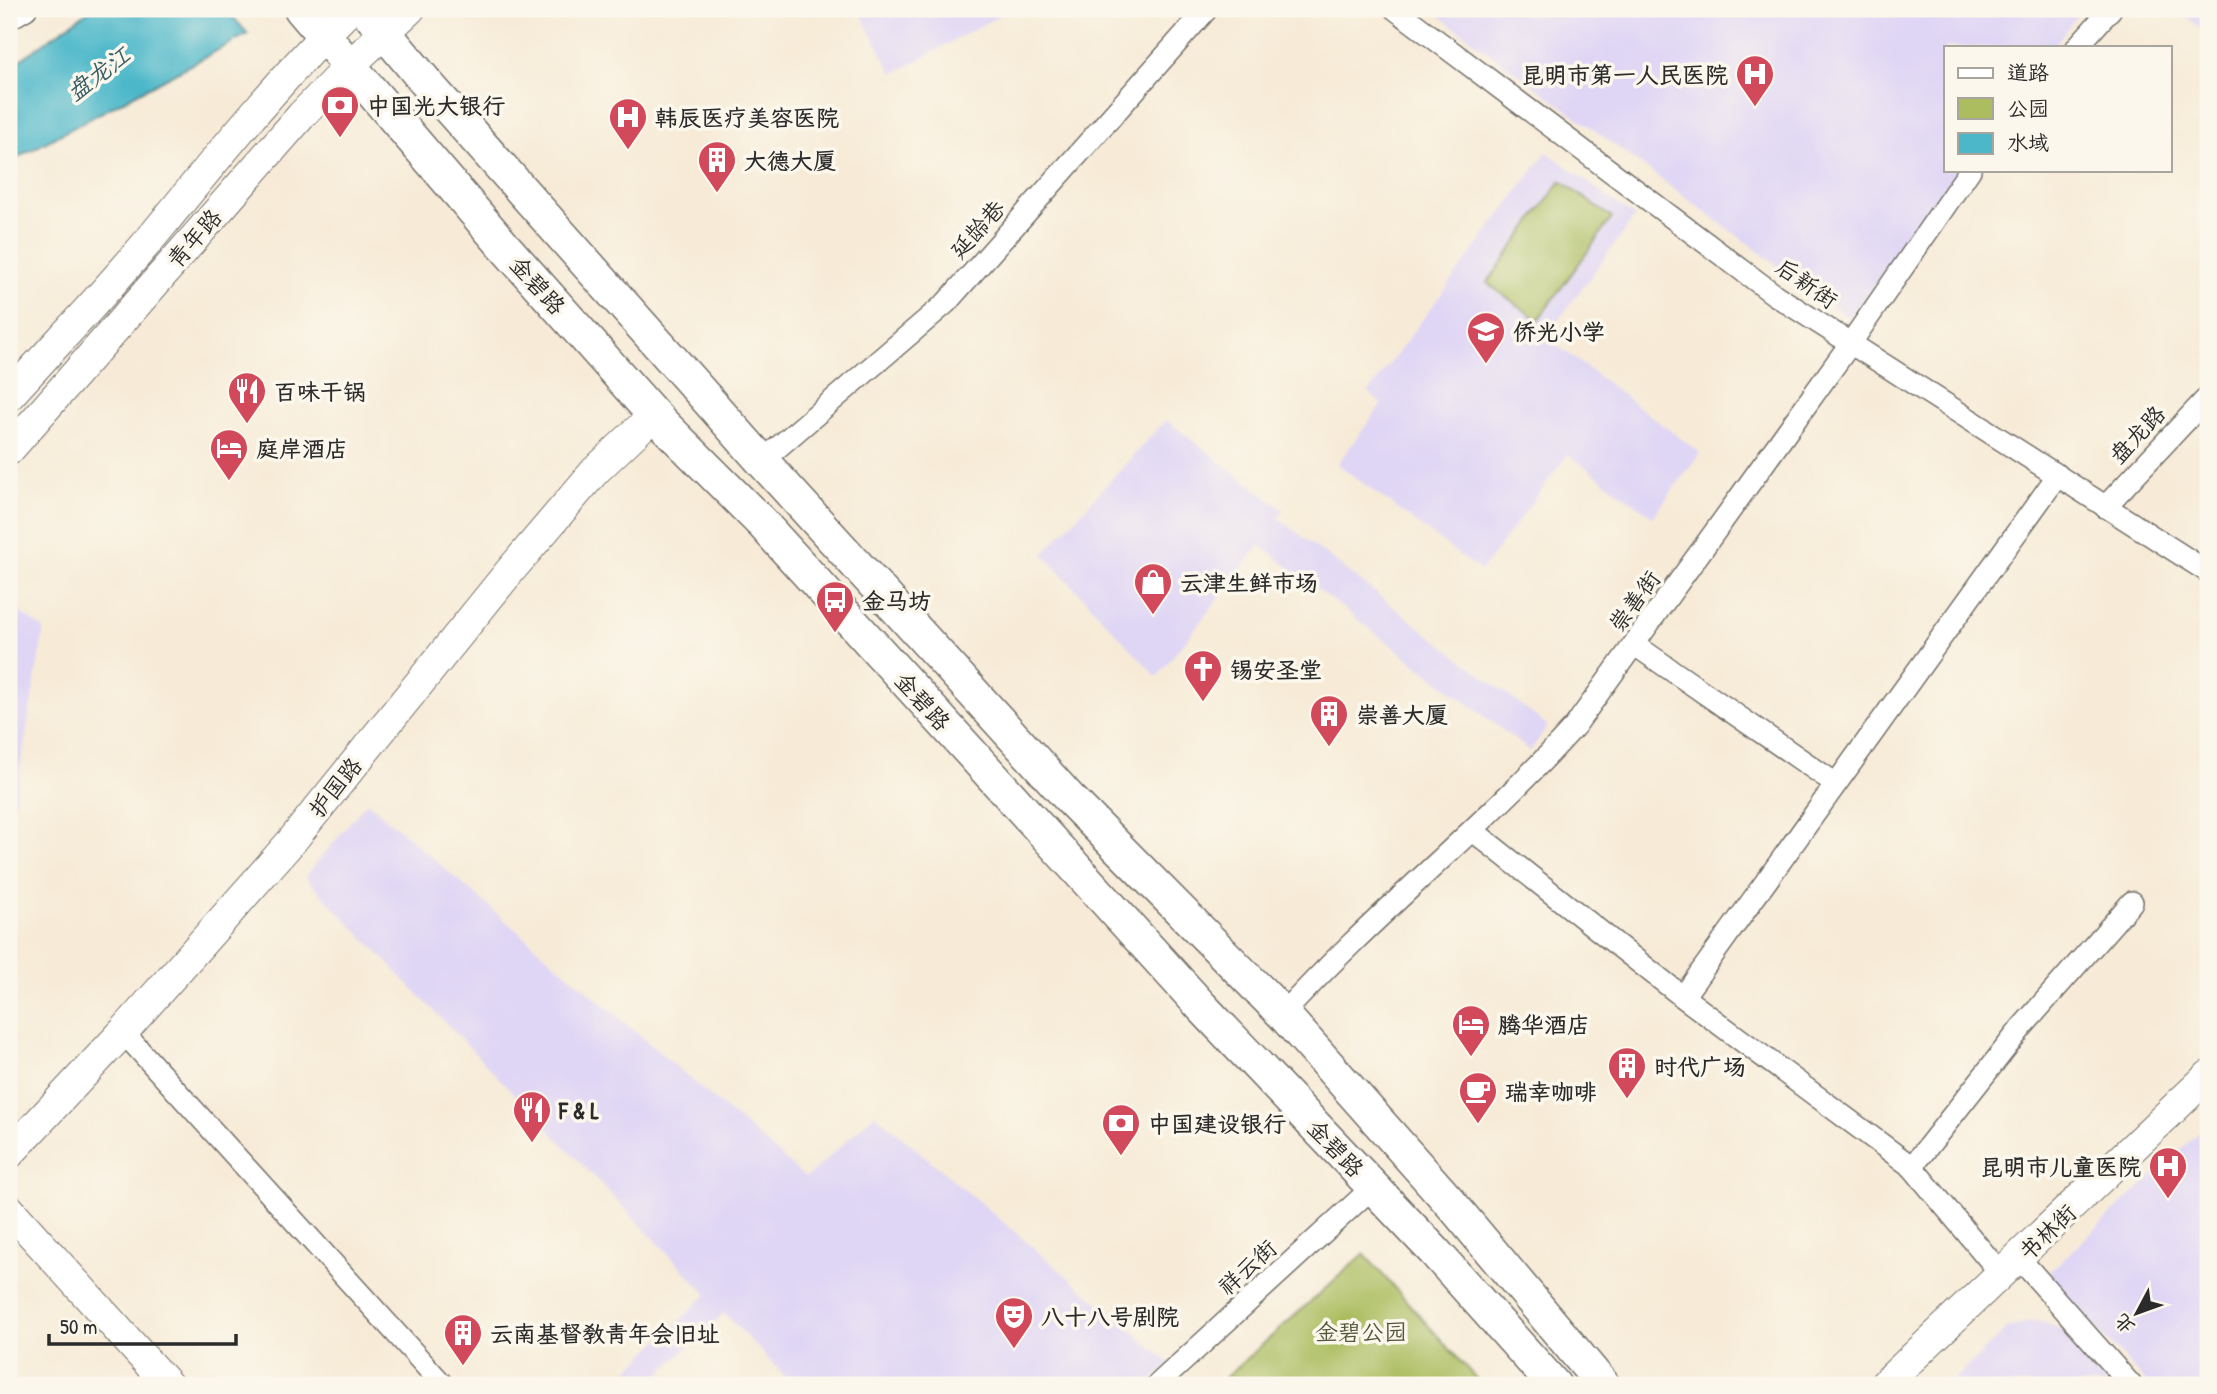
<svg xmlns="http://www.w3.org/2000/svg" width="2217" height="1394" font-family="'Patrick Hand','LXGW WenKai TC',sans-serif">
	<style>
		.built { fill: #dfd5f5 }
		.green { fill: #acbd60; stroke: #6c7446; stroke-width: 2 }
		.water { fill: #4cb7c9; stroke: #3c717a; stroke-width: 2 }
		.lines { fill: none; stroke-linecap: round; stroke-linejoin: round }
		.street-casing { stroke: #726e67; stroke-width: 24 }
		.secondary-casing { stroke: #726e67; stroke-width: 32 }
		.primary-casing { stroke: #726e67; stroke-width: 36 }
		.street { stroke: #fff; stroke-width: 21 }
		.secondary { stroke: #fff; stroke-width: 30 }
		.primary { stroke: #fff; stroke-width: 33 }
		.labels { text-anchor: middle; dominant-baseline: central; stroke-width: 7; stroke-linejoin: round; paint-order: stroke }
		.poi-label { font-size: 23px; font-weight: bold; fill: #2b2b2b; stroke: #fbf7ec; text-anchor: start }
		.street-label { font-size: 23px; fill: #2b2b2b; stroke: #fbf7ec }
		.park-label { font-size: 23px; fill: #52573b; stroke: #fbf7ec }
		.water-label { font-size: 24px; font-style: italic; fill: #375c62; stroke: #fbf7ec }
	</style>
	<rect width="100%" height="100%" fill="#fbf7ec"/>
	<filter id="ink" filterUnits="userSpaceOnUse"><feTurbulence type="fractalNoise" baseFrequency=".0143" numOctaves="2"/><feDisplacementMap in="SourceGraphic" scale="14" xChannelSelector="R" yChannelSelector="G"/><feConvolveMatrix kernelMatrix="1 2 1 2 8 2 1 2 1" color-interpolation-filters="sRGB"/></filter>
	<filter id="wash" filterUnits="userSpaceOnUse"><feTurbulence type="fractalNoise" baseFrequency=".00686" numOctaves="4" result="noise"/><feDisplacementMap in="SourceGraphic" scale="28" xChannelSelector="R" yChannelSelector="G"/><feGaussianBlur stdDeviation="1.57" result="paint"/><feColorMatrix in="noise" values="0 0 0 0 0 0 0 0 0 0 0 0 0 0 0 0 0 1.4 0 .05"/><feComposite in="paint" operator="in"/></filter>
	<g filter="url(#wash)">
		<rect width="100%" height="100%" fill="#f7ebd7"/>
		<path class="built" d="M858 9H1011L893 74Z
			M1430 9H2082L2053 47H1946V170H1960L1849 318Z
			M2179 9H2208V36Z
			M1547 152 1635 217 1546 337 1700 453 1653 517 1568 454 1481 571 1337 464 1382 404 1368 393Z
			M1166 420 1283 510 1278 518 1548 726 1530 751 1260 545 1157 677 1043 554Z
			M9 605 44 629 12 815 9 820Z
			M367 802 806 1178 875 1114 1171 1364 1145 1385H793L724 1313 648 1385H613L707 1294 305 877Z
			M2208 1124V1385H2149L2046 1275Z
			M2037 1320 2068 1333 2117 1385H1948L2008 1328Z"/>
		<path class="green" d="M1561 181 1612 218 1538 320 1487 283Z
			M1364 1254 1482 1385H1217Z"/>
		<path class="water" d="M91 9H226L248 34 9 162V68Z"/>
	</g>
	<g filter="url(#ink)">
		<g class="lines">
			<defs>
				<path id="street" d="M1395 9 1775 295 2208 572
					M9 19 26 9
					M2077 47 2111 9
					M762 461 946 303 1207 9
					M2105 507 2208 397
					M1635 645 1836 784
					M1472 830 1683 997 1912 1167 2002 1275
					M1683 997 2058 475
					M1283 1014C1375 913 1483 828 1575 726L1850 344 1970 170
					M123 1032 443 1385
					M1912 1167 2022 1027 2132 902
					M2019 1258 2131 1385
					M1157 1385 1373 1187"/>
				<path id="secondary" d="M9 396C61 338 116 282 165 221 224 149 284 75 350 9
					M9 450 301 116 350 65 410 9
					M9 1154 123 1032 291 842 510 571 595 471 654 415
					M9 1209 168 1385
					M1884 1385 2208 1076"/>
				<path id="primary" d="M301 9 503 245 654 415 762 523 1202 1007 1434 1251 1554 1385
					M365 9 429 86 762 461 1070 799 1283 1014 1454 1207 1603 1385"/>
			</defs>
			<use href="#street" class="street-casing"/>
			<use href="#secondary" class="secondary-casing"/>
			<use href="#primary" class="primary-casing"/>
			<use href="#street" class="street"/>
			<use href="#secondary" class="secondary"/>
			<use href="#primary" class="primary"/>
		</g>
	</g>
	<defs>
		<symbol id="hospital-pin" viewBox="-11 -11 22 30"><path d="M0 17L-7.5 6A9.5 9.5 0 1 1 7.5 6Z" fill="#d1495b" stroke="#fbf7ec"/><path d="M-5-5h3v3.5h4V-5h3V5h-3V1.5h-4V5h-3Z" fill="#fff"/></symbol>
		<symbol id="bank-pin" viewBox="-11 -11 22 30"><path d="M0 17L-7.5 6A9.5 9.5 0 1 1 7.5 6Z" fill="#d1495b" stroke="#fbf7ec"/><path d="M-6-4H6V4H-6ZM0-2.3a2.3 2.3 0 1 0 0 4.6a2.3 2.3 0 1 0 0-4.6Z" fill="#fff"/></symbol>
		<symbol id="building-pin" viewBox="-11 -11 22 30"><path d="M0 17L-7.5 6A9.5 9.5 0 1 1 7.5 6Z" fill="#d1495b" stroke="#fbf7ec"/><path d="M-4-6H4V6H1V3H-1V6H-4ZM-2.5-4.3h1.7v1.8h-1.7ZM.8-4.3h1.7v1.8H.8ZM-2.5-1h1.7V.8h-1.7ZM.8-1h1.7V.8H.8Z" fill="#fff"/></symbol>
		<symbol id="school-pin" viewBox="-11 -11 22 30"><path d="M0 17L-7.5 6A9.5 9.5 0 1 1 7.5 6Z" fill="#d1495b" stroke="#fbf7ec"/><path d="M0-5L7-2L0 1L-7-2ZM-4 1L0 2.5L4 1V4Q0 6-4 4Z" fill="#fff"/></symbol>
		<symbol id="restaurant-pin" viewBox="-11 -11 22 30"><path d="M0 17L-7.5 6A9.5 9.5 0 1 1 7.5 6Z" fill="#d1495b" stroke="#fbf7ec"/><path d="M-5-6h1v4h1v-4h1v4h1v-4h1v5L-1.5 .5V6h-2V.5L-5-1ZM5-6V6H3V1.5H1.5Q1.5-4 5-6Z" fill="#fff"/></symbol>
		<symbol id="hotel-pin" viewBox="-11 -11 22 30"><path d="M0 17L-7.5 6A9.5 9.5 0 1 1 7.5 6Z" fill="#d1495b" stroke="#fbf7ec"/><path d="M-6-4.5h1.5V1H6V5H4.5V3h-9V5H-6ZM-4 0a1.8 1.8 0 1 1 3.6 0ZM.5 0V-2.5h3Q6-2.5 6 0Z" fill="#fff"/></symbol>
		<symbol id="shop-pin" viewBox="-11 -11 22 30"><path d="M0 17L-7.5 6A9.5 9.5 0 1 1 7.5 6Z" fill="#d1495b" stroke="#fbf7ec"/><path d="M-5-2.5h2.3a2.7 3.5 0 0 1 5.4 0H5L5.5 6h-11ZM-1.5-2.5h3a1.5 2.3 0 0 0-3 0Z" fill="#fff"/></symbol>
		<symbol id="bus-pin" viewBox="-11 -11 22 30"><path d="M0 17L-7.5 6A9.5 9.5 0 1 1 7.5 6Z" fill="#d1495b" stroke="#fbf7ec"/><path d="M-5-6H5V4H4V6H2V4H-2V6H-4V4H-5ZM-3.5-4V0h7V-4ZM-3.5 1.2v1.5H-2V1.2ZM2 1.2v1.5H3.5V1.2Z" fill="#fff"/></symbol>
		<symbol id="church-pin" viewBox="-11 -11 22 30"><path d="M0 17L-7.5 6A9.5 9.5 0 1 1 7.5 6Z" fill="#d1495b" stroke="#fbf7ec"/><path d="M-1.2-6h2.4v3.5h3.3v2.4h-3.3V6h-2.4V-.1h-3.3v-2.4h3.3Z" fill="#fff"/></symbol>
		<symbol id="cafe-pin" viewBox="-11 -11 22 30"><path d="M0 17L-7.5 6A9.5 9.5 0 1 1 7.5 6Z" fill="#d1495b" stroke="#fbf7ec"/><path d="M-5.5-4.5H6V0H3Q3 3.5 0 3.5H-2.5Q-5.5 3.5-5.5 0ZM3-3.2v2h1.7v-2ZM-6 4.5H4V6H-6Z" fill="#fff"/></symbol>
		<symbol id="theatre-pin" viewBox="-11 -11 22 30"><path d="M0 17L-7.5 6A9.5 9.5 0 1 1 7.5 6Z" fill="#d1495b" stroke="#fbf7ec"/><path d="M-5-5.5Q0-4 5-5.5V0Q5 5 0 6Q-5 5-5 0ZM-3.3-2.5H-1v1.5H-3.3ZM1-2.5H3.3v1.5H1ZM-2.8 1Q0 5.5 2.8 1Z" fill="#fff"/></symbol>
	</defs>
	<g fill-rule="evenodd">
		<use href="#hospital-pin" x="1733" y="52" width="44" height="60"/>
		<use href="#bank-pin" x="318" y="83" width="44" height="60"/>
		<use href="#hospital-pin" x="606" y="95" width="44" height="60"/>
		<use href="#building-pin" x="695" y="138" width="44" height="60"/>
		<use href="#school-pin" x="1464" y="309" width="44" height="60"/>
		<use href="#restaurant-pin" x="225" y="369" width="44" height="60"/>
		<use href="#hotel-pin" x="207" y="426" width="44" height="60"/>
		<use href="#shop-pin" x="1131" y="560" width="44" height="60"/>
		<use href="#bus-pin" x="813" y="578" width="44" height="60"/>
		<use href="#church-pin" x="1181" y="647" width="44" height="60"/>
		<use href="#building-pin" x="1307" y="692" width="44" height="60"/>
		<use href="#hotel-pin" x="1449" y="1002" width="44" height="60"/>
		<use href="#building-pin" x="1605" y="1044" width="44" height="60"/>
		<use href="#cafe-pin" x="1456" y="1069" width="44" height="60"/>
		<use href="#restaurant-pin" x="510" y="1088" width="44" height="60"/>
		<use href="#bank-pin" x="1099" y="1101" width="44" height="60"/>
		<use href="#hospital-pin" x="2146" y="1144" width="44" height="60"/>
		<use href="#theatre-pin" x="992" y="1294" width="44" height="60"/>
		<use href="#building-pin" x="441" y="1311" width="44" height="60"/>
	</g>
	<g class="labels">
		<g class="poi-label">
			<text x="1728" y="74" text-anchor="end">昆明市第一人民医院</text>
			<text x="367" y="105">中国光大银行</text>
			<text x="655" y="117">韩辰医疗美容医院</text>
			<text x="744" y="160">大德大厦</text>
			<text x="1513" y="331">侨光小学</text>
			<text x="274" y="391">百味干锅</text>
			<text x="256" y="448">庭岸酒店</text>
			<text x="1180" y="582">云津生鲜市场</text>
			<text x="862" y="600">金马坊</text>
			<text x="1230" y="669">锡安圣堂</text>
			<text x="1356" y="714">崇善大厦</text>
			<text x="1498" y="1024">腾华酒店</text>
			<text x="1654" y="1066">时代广场</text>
			<text x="1505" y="1091">瑞幸咖啡</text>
			<text x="559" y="1110">F &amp; L</text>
			<text x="1148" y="1123">中国建设银行</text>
			<text x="2141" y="1166" text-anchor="end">昆明市儿童医院</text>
			<text x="1041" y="1316">八十八号剧院</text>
			<text x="490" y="1333">云南基督教青年会旧址</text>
		</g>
		<g class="street-label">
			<text transform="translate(977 229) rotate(-48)">延龄巷</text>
			<text transform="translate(194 238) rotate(-49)">青年路</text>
			<text transform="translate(1807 283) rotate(35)">后新街</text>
			<text transform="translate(538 285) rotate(48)">金碧路</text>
			<text transform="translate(2137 434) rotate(-47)">盘龙路</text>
			<text transform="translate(1634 601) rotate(-54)">崇善街</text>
			<text transform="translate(923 701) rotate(48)">金碧路</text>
			<text transform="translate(335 787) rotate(-51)">护国路</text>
			<text transform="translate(1336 1148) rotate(46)">金碧路</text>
			<text transform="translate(2047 1232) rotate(-44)">书林街</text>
			<text transform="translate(1247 1267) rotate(-42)">祥云街</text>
		</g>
		<g class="park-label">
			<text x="1361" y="1331">金碧公园</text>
		</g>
		<g class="water-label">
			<text transform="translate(98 73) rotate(-37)">盘龙江</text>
		</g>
	</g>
	<rect width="2217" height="1394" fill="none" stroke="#fbf7ec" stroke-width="35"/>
	<rect x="1944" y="46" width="228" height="126" fill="#fbf7ec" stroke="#a8a59f" stroke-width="2"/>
	<rect x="1958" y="68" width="35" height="10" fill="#ffffff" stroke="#a8a59f" stroke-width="2"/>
	<text x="2007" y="80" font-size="21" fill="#2b2b2b">道路</text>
	<rect x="1958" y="98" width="35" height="21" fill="#acbd60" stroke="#a8a59f" stroke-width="2"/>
	<text x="2007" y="116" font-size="21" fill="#2b2b2b">公园</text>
	<rect x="1958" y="133" width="35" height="21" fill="#4cb7c9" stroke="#a8a59f" stroke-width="2"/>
	<text x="2007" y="150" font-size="21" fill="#2b2b2b">水域</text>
	<g transform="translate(2137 1313) rotate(229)" stroke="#fbf7ec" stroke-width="5" paint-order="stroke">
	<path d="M0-5L12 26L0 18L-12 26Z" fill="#2b2b2b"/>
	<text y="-10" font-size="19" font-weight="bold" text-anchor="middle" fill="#2b2b2b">北</text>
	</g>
	<path d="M49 1334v10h187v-10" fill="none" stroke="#2b2b2b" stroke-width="3.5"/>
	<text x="60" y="1334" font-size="21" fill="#2b2b2b" stroke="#fbf7ec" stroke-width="5" paint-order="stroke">50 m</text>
</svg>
